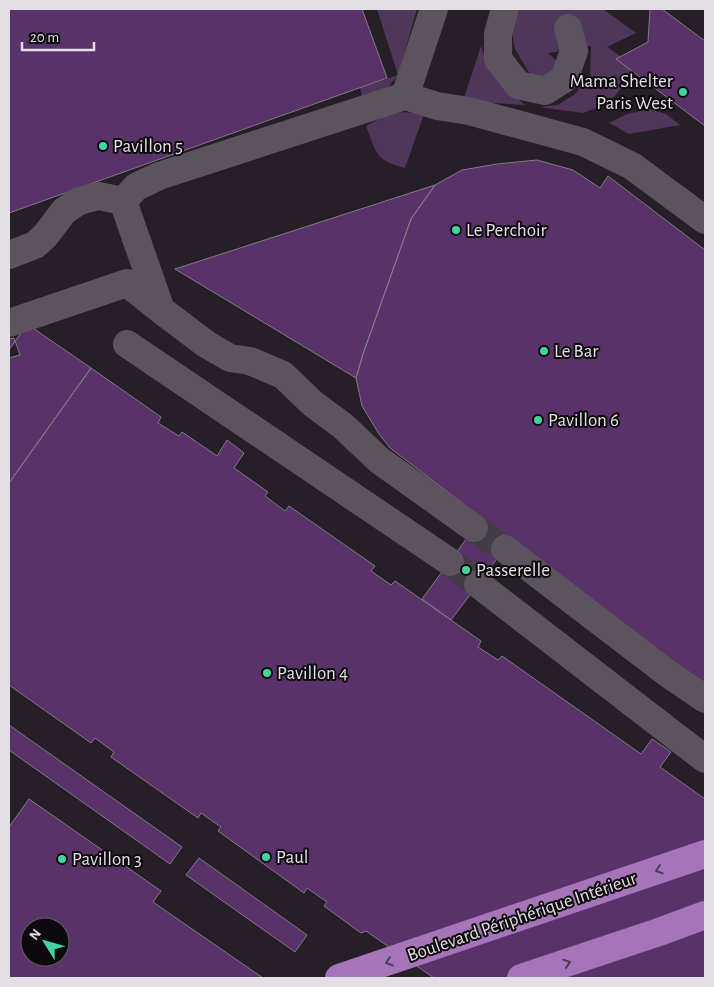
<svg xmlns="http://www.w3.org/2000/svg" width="714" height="987" font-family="'Alegreya Sans',sans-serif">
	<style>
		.green { fill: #51365c }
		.building { fill: #593269; stroke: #817984; fill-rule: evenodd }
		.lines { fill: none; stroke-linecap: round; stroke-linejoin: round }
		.minor-tunnel { stroke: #423c44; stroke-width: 28; stroke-dasharray: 28 14; stroke-linecap: butt }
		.minor { stroke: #5b545f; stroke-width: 28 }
		.highway { stroke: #a574b9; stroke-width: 28 }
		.oneway { stroke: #513a5b }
		.poi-dot { fill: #41d4a1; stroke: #0d0a0e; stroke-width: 2 }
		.labels { text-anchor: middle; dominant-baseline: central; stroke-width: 4; stroke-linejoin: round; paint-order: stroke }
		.poi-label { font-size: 19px; fill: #e3dfe5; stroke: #0d0a0e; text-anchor: start }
		.street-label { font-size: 19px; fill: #e3dfe5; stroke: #0d0a0e }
	</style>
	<rect width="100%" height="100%" fill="#261f28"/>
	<path class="green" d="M377 9H417L398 75 385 91 363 100 360 88 398 75Z
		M520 9H603L636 33 607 47 637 67 615 96 606 104 583 113 539 107 558 105 575 94 590 76 591 46 548 53 558 62 551 72 541 78 530 74 515 49 512 32Z
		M481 46C490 73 505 87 525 105L463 101Z
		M650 109 666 114 680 125 629 134 609 123 627 114Z
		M403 112 424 114 405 168C374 160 377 153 366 126L387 115Z"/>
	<path class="building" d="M9 9H362L387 78 9 213Z
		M650 9H662L705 41V126L616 59 648 42Z
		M537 160 573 170 600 188 608 176 705 250V688L390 448 379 434 362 406 356 378 363 354 411 219 435 185 462 170 497 164Z
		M435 185 411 219 363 354 356 378 175 269Z
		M27 324 91 368 9 483V350Z
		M14 338 20 355 9 358V339Z
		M91 368 161 417 158 423 179 436 182 432 217 456 227 440 244 453 234 468 268 492 265 496 285 511 289 506 375 566 371 571 391 585 395 581 481 641 478 647 498 660 502 656 641 754 652 739 671 752 660 767 705 799V978H434L366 931 361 933 324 906 327 902 307 888 304 893 218 831 221 827 201 813 198 818 111 757 114 752 95 738 91 743 9 685V483Z
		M481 519 511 540 451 620 422 599Z
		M9 725 182 847 170 864 9 750Z
		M29 799 161 891 153 902 263 978H9V827ZM30 927H60V957H30Z
		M199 858 307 935 295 952 186 875Z"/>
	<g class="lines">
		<path class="minor-tunnel" d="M474 528 505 549
			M450 562 478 584"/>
		<path class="minor" d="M505 9 498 34V59L518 85 545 91 564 79 574 51 568 28
			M405 96 434 9
			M9 255 35 245 45 236 64 211 79 201 99 196 123 201
			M9 323 127 283 161 310
			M127 344 450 562
			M474 528 379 460 343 426 312 403 283 375 250 361 230 358 206 344 161 310 123 201 136 187 159 176 405 96 437 106 469 111 583 142 632 166 705 220
			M505 549 667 673 705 699
			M478 584 705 759"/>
		<path class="highway" d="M339 978 705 854
			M521 978 659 932 705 915"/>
	</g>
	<defs><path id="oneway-chevron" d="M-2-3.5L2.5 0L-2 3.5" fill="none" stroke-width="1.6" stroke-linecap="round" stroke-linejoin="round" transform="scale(1.25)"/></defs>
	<g class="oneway">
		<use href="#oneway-chevron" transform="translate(659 870) rotate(161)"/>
		<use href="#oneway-chevron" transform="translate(389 962) rotate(161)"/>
		<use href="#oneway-chevron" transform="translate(567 963) rotate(-18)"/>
	</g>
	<g class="poi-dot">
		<circle cx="683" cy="92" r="5"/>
		<circle cx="103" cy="146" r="5"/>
		<circle cx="456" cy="230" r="5"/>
		<circle cx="544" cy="351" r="5"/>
		<circle cx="538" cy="420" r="5"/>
		<circle cx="466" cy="570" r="5"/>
		<circle cx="267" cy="673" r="5"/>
		<circle cx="266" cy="857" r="5"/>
		<circle cx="62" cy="859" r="5"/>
	</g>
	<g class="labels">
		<g class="poi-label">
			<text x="673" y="81" text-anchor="end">Mama Shelter<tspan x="673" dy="22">Paris West</tspan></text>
			<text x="113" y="146">Pavillon 5</text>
			<text x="466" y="230">Le Perchoir</text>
			<text x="554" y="351">Le Bar</text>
			<text x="548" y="420">Pavillon 6</text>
			<text x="476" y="570">Passerelle</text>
			<text x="277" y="673">Pavillon 4</text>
			<text x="276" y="857">Paul</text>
			<text x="72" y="859">Pavillon 3</text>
		</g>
		<g class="street-label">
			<text transform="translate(522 917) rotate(-19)">Boulevard Périphérique Intérieur</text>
		</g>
	</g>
	<rect width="714" height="987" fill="none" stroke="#e3dfe5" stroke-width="20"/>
	<g transform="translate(45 942) rotate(307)"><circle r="24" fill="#0d0a0e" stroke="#635f64"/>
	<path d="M0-4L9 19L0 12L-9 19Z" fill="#41d4a1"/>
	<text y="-8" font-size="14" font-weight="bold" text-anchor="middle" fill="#e3dfe5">N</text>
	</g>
	<path d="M22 42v8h72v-8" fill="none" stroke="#e3dfe5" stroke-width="2.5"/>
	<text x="30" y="42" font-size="15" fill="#e3dfe5" stroke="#0d0a0e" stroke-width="4" paint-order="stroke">20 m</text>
</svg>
